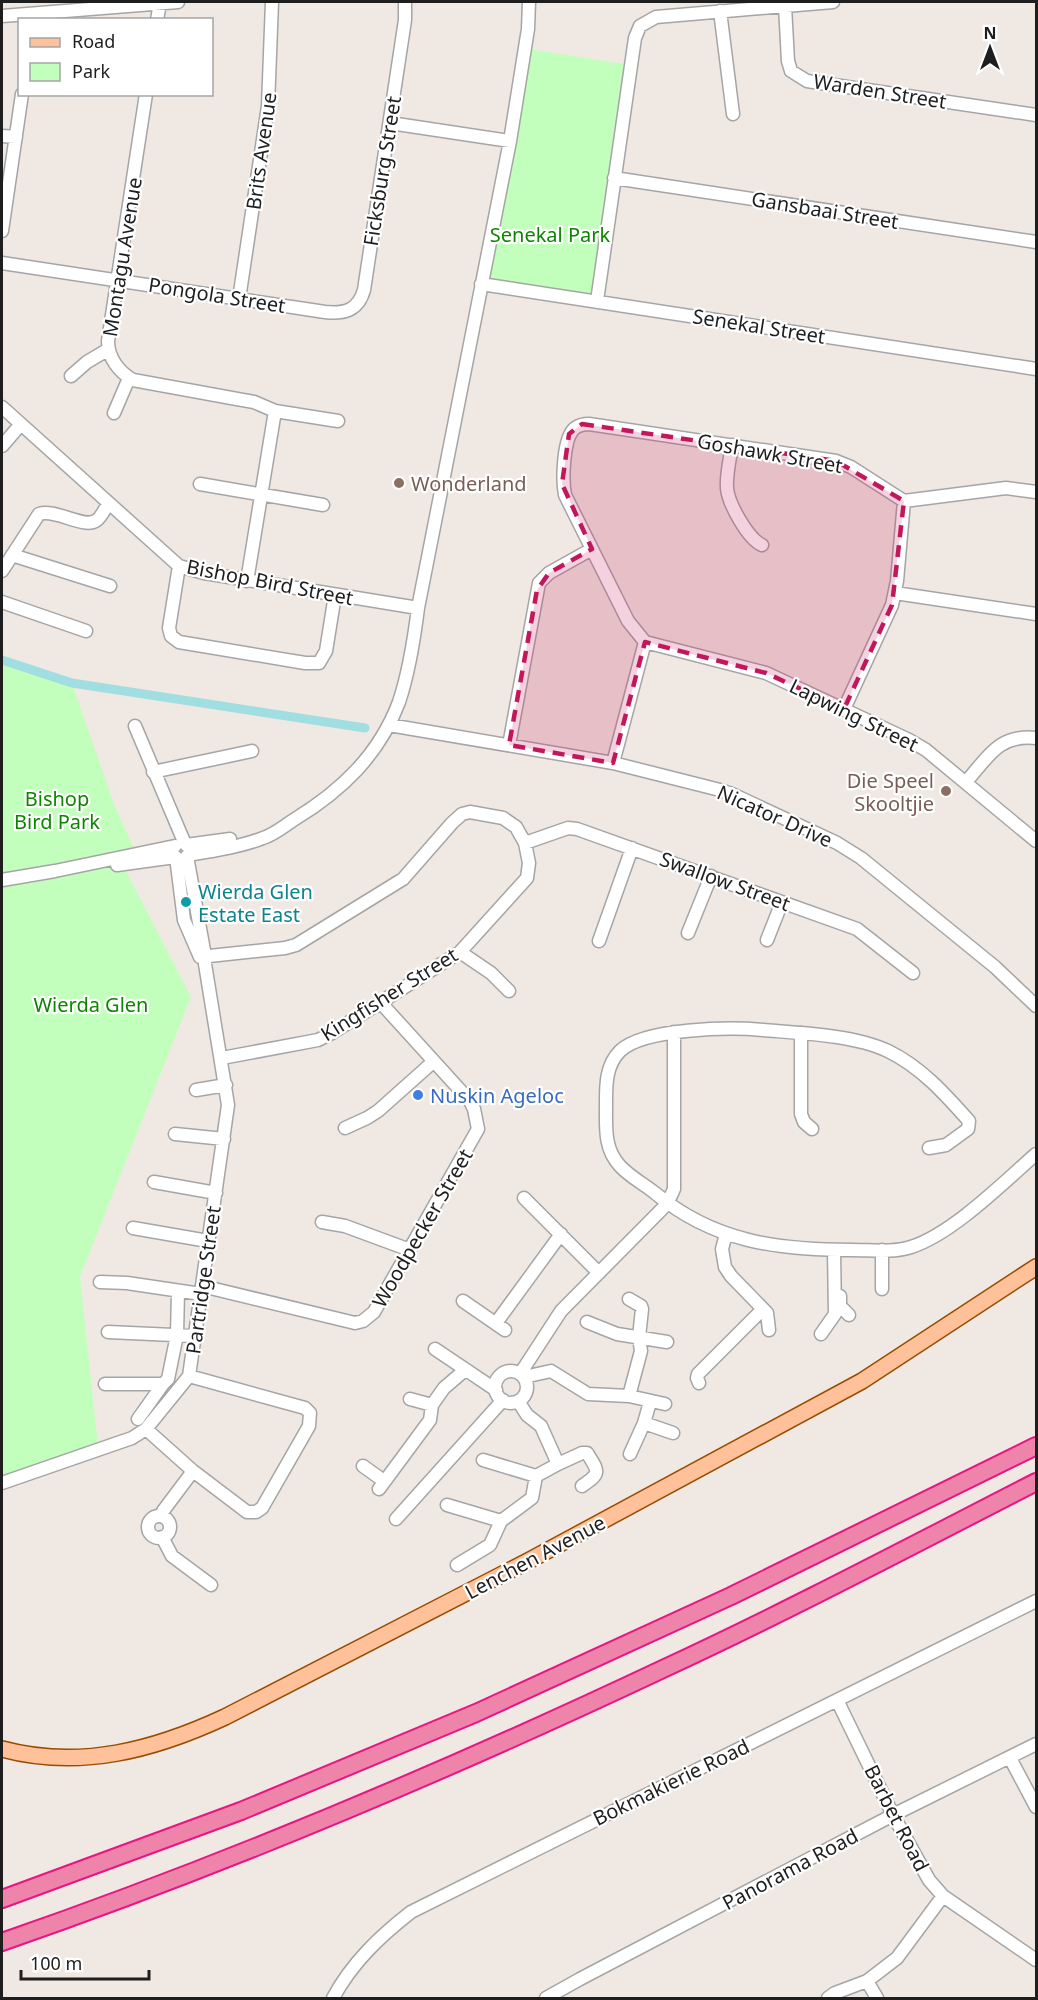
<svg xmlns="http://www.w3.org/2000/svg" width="1038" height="2000" font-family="'Noto Sans',sans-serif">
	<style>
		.park { fill: #c2febc }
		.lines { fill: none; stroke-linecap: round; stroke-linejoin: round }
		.canal { stroke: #a0dee1; stroke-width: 9 }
		.minor-casing { stroke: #a5a5a5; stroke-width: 15 }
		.major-casing { stroke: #984c00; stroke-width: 18 }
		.highway-casing { stroke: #e81582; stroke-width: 20 }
		.minor { stroke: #fff; stroke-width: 12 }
		.major { stroke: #ffc199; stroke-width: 15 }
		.highway { stroke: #ee84aa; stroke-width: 16 }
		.marked { fill: #c2185b; fill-opacity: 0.2; stroke: #c2185b; stroke-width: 4.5; stroke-dasharray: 12 8; stroke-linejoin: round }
		.education-dot { fill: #8d6e63; stroke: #fff; stroke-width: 2 }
		.culture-dot { fill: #0f9aa8; stroke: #fff; stroke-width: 2 }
		.shop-dot { fill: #3f7fe0; stroke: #fff; stroke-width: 2 }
		.labels { text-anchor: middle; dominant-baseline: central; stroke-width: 4.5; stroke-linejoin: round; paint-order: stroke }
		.street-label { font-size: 20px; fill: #1e1e1e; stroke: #fff }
		.park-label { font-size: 20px; fill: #0e8502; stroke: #fff }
		.education-label { font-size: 20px; fill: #785e54; stroke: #fff; text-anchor: start }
		.culture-label { font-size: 20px; fill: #0d838f; stroke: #fff; text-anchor: start }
		.shop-label { font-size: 20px; fill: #366cbe; stroke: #fff; text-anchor: start }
	</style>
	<rect width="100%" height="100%" fill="#f0e9e3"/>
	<path class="park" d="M529 49 624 64 595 295 489 278Z
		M2 660 72 683 114 804 135 851 89 862 2 874Z
		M123 865 191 997 80 1277 98 1446 2 1479V885Z"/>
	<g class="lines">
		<path class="canal" d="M2 660 72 683 365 728"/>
		<defs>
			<path id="minor" d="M785 6 788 61 791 71 807 81 1036 115
				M720 11 733 114
				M2 16 178 2
				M157 20 160 3
				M146 94 108 341C108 358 119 372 133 380L237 399 254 402 275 411 338 421
				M390 123 510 141
				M2 136 16 137
				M614 178 1036 242
				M2 231 22 94
				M2 263 325 312C344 314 358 311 364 290L405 20V2
				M481 284 1036 369
				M239 299 268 106 272 2
				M597 301 635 38 640 26 656 17 833 2
				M71 376 87 362 109 349
				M2 407 179 566 204 573 418 608
				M114 413 129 378
				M732 445C730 459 726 474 727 488 728 503 748 539 762 545
				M2 446 21 424
				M200 484 323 505
				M12 555 110 586
				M179 566 169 628 171 636 179 642 305 663H319L326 651 335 595
				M2 571 39 514C56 508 84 530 97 520 102 516 105 508 109 503
				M247 581 275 411
				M895 593 1036 614
				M2 602 86 631
				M645 642 766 673 909 740 926 750 1036 841
				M844 709 892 605 897 581 904 501
				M389 725 613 763 720 790 732 794 837 843 861 858 995 967 1036 1006
				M135 726 185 844
				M509 745 539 583 549 573 592 549
				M613 763 645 642 628 621 565 495C562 480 563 437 575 428 579 425 584 424 589 424L836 461 851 467 904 501 1006 488 1036 492
				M153 772 252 751
				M966 782C988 757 999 734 1036 738
				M525 843 568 828 577 829 857 929 913 973
				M186 845 230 839
				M188 855C213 851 240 847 263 838 275 834 284 826 295 819 341 791 379 755 399 702 409 672 414 640 418 608L510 141 528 29 529 2
				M176 857 184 920 200 957
				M117 865 175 857
				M2 880 55 871 175 846
				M688 933 711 876
				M767 940 782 902
				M599 941 632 848
				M460 952 491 973 509 991
				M200 957 285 948 296 945 403 879 452 823 462 814 470 812 503 818 516 827 525 843 529 863 527 878 460 952 332 1033 318 1040 222 1058
				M801 1033V1114L804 1122 812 1129
				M196 1090 226 1085
				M345 1128 367 1118 378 1111 433 1062
				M175 1134 224 1139
				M929 1148 946 1145 968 1129 969 1121C945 1094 921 1067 888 1051 855 1035 800 1033 763 1030 730 1027 644 1028 620 1051 605 1066 606 1087 606 1106 606 1128 604 1149 620 1166 630 1177 644 1184 655 1193 714 1242 778 1250 852 1250 871 1250 892 1253 911 1247 952 1234 1003 1183 1036 1154
				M154 1182 216 1193
				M524 1198 599 1273
				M322 1222 345 1226 410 1250
				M133 1228 208 1241
				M726 1234 722 1249 725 1267 731 1276 767 1313 769 1330
				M100 1282 127 1283 201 1294
				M202 1286 355 1323 363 1321 374 1312 478 1129 474 1109 470 1101 381 1003
				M882 1289V1250
				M840 1296V1306L849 1315
				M463 1301 505 1330
				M587 1322 617 1334 667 1342
				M496 1323 561 1234
				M108 1332 195 1336
				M821 1334 835 1314 834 1250
				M435 1349 496 1390
				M495 1387a16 16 0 1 1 32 0a16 16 0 1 1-32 0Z
				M520 1374 561 1311 667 1204 674 1189V1032
				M524 1377 551 1371 588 1394 629 1396 665 1404
				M699 1383 697 1378 698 1374 763 1309
				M105 1384H163L168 1379 177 1335 178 1291
				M629 1396 641 1351 639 1337 642 1309 641 1306 629 1299
				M410 1399 432 1405
				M138 1419 163 1384
				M644 1423 673 1433
				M146 1429 193 1471 247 1512H256L262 1508 309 1426 310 1413 305 1408 189 1376
				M630 1454 644 1423 650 1402
				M483 1460 536 1476
				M558 1464 582 1453H587C599 1472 601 1473 582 1486
				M363 1466 384 1481
				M2 1483 132 1438 146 1429 189 1376 228 1105 205 964V956L187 856
				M379 1489 430 1420 432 1405 444 1388 465 1370
				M447 1505 501 1521
				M162 1516 163 1511 193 1471
				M148 1527a11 11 0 1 1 22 0a11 11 0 1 1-22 0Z
				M396 1519 503 1400
				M162 1537 172 1556 211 1585
				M457 1565 490 1545 501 1521 532 1498 536 1476 558 1464 541 1426 527 1415 518 1401
				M837 1700 893 1815 929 1880 943 1896 1036 1960
				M1010 1758 1036 1807
				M333 1998C352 1963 379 1937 411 1912L1036 1601
				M546 1998 580 1979 893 1815 1036 1744
				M828 1998 835 1993 867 1981
				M877 1998 867 1981 897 1958 943 1896"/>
			<path id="major" d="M2 1749C80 1770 154 1750 225 1717L530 1560 862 1381 1036 1267"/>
			<path id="highway" d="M2 1899 241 1811 476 1713 731 1596 1036 1446
				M2 1942C227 1864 449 1770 665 1668 790 1610 913 1545 1036 1482"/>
		</defs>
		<use href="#minor" class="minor-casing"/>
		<use href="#major" class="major-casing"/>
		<use href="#highway" class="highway-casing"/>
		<use href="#minor" class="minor"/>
		<use href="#major" class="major"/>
		<use href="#highway" class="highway"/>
	</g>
	<path class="marked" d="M582 424 836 461 904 501 892 605 844 709 766 673 645 642 613 763 509 745 537 590 549 573 592 549 562 484 569 434Z"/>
	<g class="education-dot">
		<circle cx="399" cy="483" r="6"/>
		<circle cx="946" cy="791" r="6"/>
	</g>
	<circle class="culture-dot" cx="186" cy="902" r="6"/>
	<circle class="shop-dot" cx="418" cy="1095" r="6"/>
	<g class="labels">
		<g class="street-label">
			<text transform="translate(880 91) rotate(9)">Warden Street</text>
			<text transform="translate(261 151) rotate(-82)">Brits Avenue</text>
			<text transform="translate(382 171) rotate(-81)">Ficksburg Street</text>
			<text transform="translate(825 210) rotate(9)">Gansbaai Street</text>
			<text transform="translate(122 257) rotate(-81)">Montagu Avenue</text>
			<text transform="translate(217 295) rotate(9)">Pongola Street</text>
			<text transform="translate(759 326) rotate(9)">Senekal Street</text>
			<text transform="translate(770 453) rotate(10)">Goshawk Street</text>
			<text transform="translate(270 582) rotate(11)">Bishop Bird Street</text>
			<text transform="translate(854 715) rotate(26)">Lapwing Street</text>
			<text transform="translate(775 816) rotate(24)">Nicator Drive</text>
			<text transform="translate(725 881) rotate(20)">Swallow Street</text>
			<text transform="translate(389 994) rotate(-32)">Kingfisher Street</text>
			<text transform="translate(422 1228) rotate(-60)">Woodpecker Street</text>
			<text transform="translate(203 1280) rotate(-82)">Partridge Street</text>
			<text transform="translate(535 1557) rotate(-28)">Lenchen Avenue</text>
			<text transform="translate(671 1782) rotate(-26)">Bokmakierie Road</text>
			<text transform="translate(897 1818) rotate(63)">Barbet Road</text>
			<text transform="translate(790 1869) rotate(-28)">Panorama Road</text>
		</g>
		<g class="park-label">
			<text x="550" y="234">Senekal Park</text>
			<text x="57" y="798">Bishop<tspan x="57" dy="23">Bird Park</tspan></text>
			<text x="91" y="1004">Wierda Glen</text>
		</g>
		<g class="education-label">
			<text x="411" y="483">Wonderland</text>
			<text x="934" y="780" text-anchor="end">Die Speel<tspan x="934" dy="23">Skooltjie</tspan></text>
		</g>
		<g class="culture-label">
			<text x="198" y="891">Wierda Glen<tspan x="198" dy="23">Estate East</tspan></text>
		</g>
		<g class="shop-label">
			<text x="430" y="1095">Nuskin Ageloc</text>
		</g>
	</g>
	<rect width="1038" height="2000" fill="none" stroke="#1e1e1e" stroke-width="6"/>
	<rect x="18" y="18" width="195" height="78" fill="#ffffff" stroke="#a5a5a5" stroke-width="1.5"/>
	<rect x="30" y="38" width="30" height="9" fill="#ffc199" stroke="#a5a5a5" stroke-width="1.5"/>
	<text x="72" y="48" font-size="18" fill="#1e1e1e">Road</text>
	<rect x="30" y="63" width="30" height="18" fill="#c2febc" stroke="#a5a5a5" stroke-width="1.5"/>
	<text x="72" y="78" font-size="18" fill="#1e1e1e">Park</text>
	<g transform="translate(990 48)" stroke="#ffffff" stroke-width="4.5" paint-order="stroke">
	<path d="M0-4.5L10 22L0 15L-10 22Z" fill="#1e1e1e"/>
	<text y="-9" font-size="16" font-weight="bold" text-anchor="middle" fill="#1e1e1e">N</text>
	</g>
	<path d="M21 1970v9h128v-9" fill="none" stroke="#1e1e1e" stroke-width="3"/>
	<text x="30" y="1970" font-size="18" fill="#1e1e1e" stroke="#ffffff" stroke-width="4.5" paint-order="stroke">100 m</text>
</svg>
